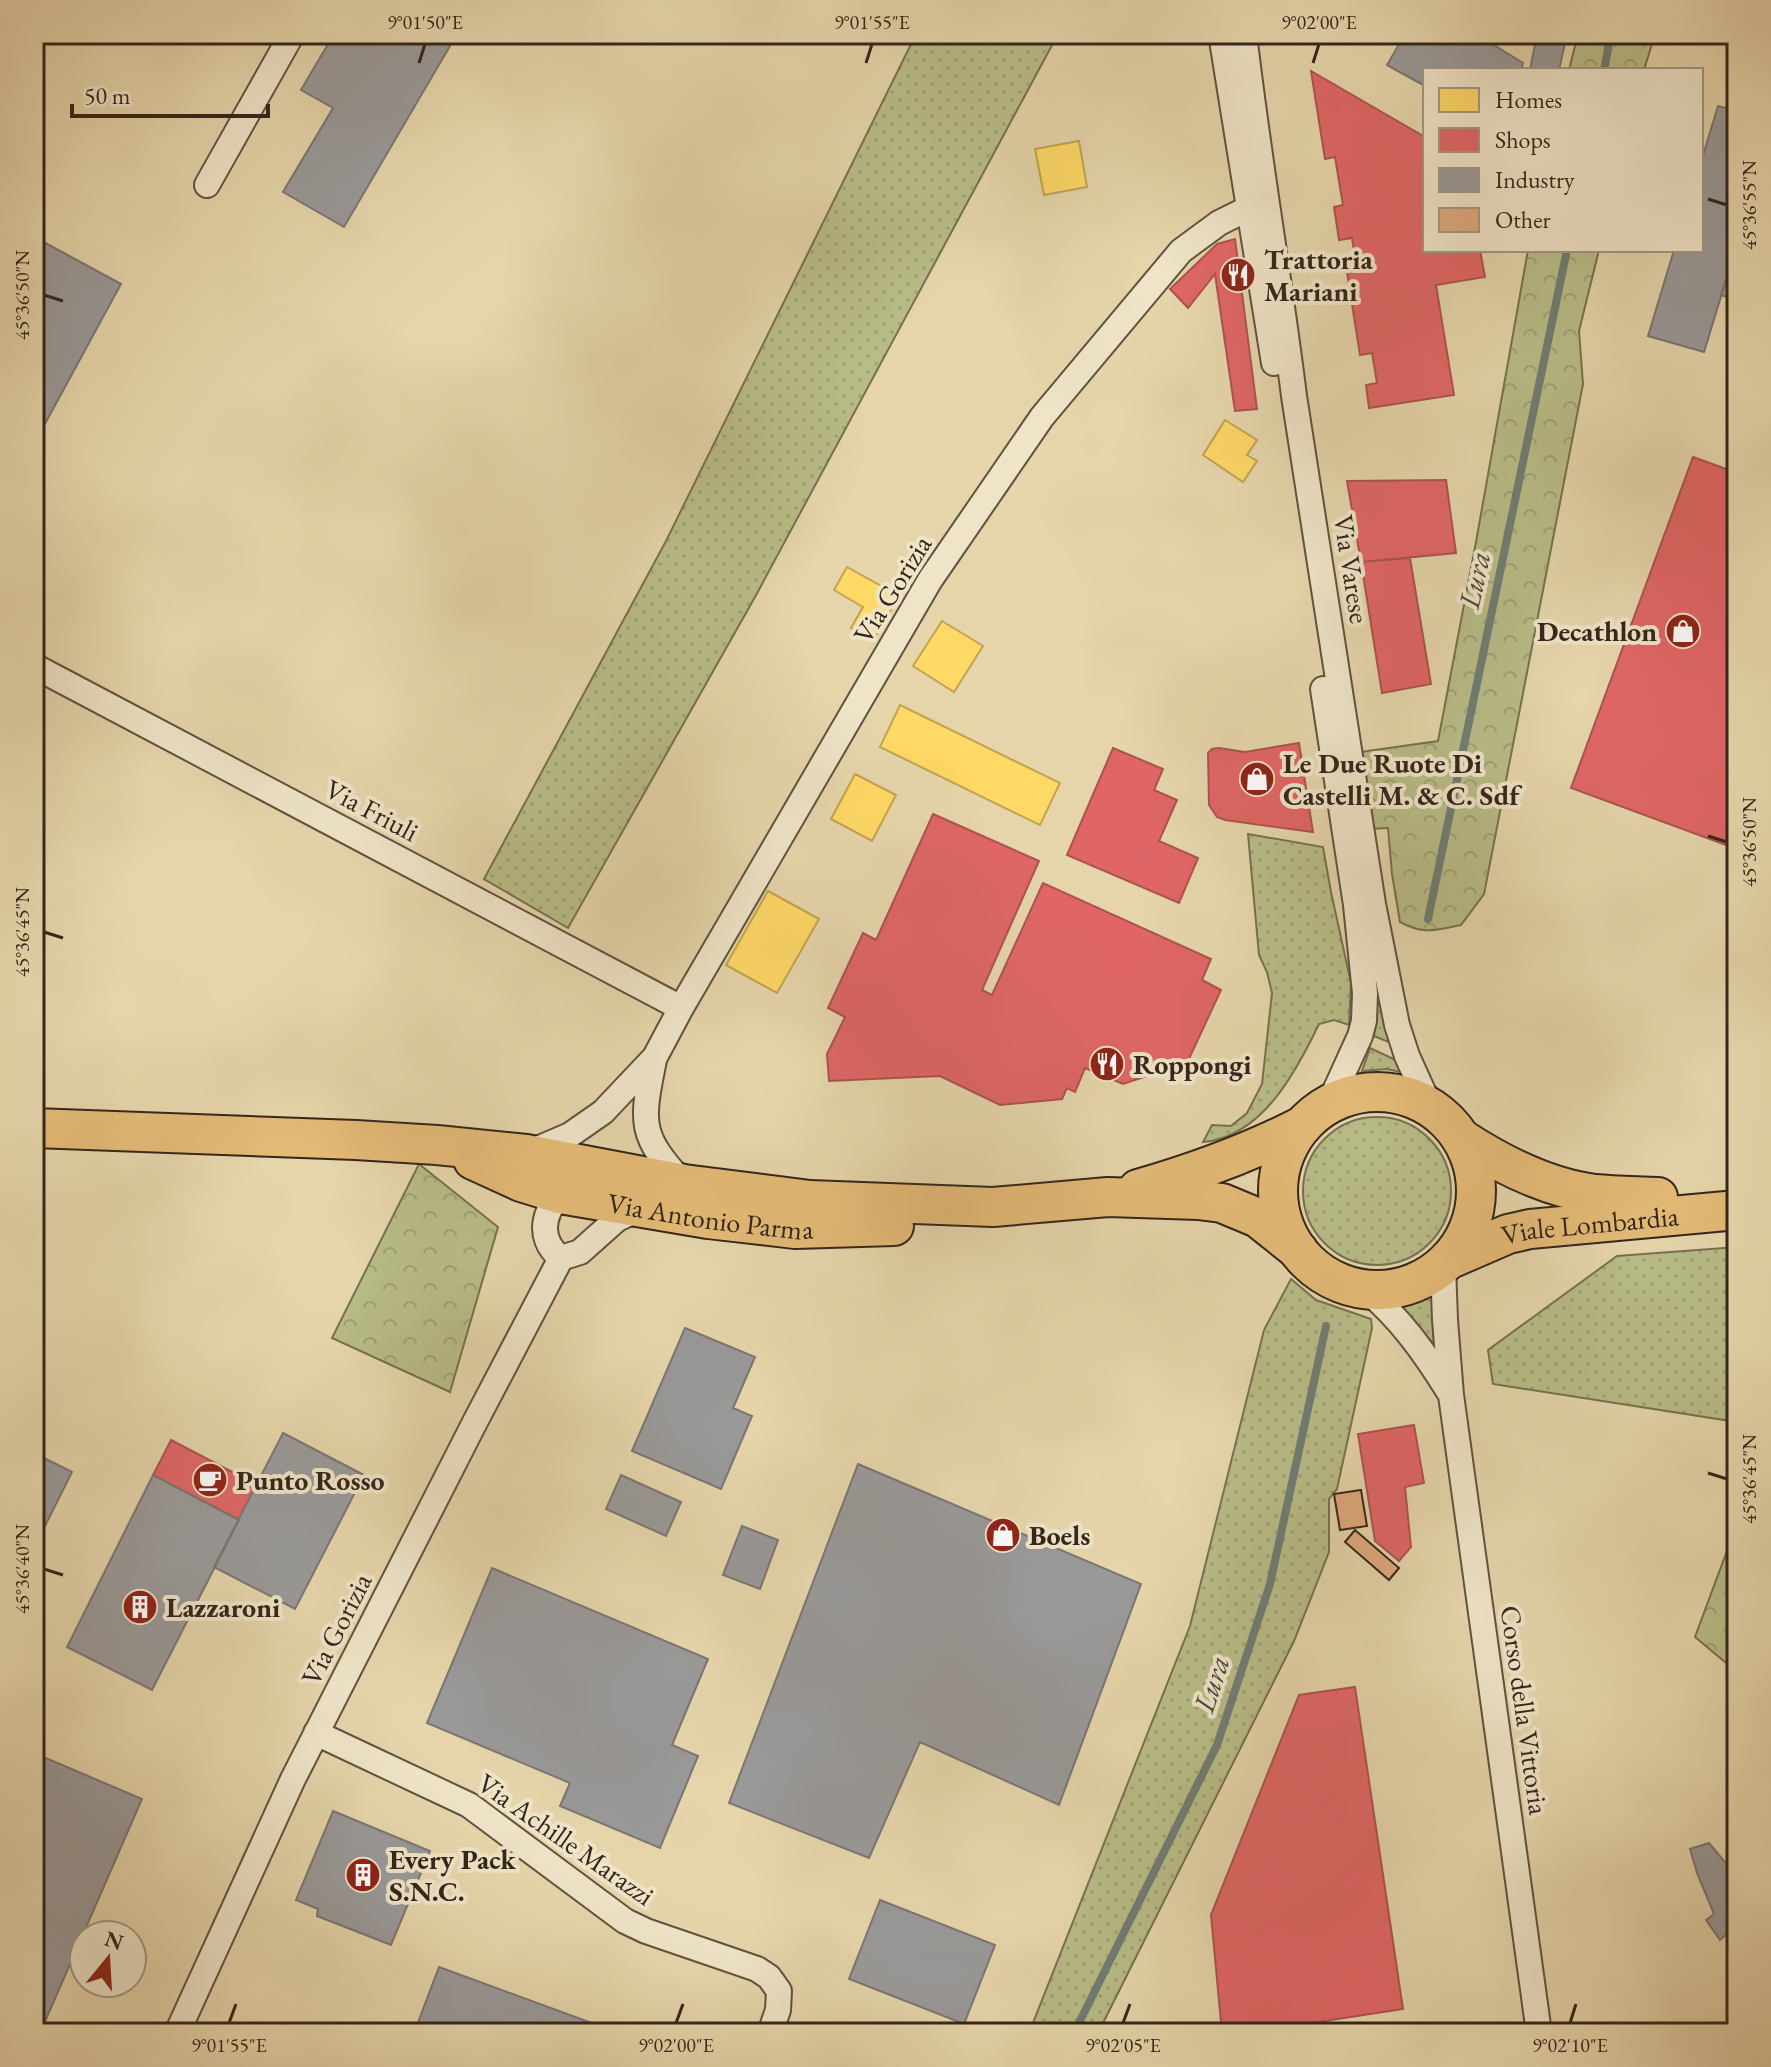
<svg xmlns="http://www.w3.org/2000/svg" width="1771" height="2067" font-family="'EB Garamond',serif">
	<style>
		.grass { fill: url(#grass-dots); stroke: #767151; stroke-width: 2 }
		.forest { fill: url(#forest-crowns); stroke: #767151; stroke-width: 2 }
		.homes { fill: #ffd966; stroke: #c2a350; stroke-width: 2 }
		.shops { fill: #e06666; stroke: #ac5350; stroke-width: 2 }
		.industry { fill: #999; stroke: #7b7673; stroke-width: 2 }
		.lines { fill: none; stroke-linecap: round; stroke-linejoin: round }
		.stream { stroke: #6f7e74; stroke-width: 8 }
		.building { fill: #dfaa7e; stroke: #34261b; stroke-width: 2 }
		.minor-casing { stroke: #60523f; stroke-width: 28 }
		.primary-casing { stroke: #34261b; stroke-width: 42 }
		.minor { stroke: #efe4c8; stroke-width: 24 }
		.primary { stroke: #e3ba76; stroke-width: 38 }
		.ticks { fill: none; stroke: #34261b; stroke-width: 3 }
		.labels { text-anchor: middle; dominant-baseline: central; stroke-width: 8; stroke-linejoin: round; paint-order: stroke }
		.poi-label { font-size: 28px; font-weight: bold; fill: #34261b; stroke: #efe4c8; text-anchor: start }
		.street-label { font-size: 28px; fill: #34261b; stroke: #efe4c8 }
		.water-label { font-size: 30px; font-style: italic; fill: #4d4a40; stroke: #efe4c8 }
		.neatline { fill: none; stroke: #34261b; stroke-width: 3 }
		.ticks-label { font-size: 20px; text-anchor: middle; fill: #34261b }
	</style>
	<defs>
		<pattern id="grass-dots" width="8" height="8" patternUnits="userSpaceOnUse" patternTransform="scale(2)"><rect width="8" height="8" fill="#b8bc87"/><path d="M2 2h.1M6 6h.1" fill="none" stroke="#9fa174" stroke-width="1.8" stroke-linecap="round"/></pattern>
		<pattern id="forest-crowns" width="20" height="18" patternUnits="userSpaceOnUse" patternTransform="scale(2)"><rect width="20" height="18" fill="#b8bc87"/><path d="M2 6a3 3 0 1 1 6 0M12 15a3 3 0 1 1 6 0" fill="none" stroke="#9fa174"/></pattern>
	</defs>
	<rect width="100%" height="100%" fill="#e6d5ab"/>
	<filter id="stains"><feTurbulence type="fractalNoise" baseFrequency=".0025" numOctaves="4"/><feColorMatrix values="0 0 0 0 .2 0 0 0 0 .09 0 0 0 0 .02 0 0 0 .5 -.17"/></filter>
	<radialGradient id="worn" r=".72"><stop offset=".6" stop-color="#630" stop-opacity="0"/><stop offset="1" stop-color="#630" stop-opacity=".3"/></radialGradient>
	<path class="grass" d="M916 34H1058L755 597 568 928 484 879 666 541Z
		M1248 834 1323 847 1331 892 1351 983 1349 1025 1334 1020 1319 1024C1296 1072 1262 1137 1203 1142L1212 1125 1231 1126 1247 1113 1262 1084 1272 993 1267 972 1259 955Z
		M1372 940 1391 1043 1374 1036 1377 1006Z
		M1370 1048 1398 1061 1402 1070 1401 1072 1387 1069 1362 1071Z
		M1303 1191a74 74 0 1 1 148 0a74 74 0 1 1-148 0Z
		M1737 1247V1422L1493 1384 1488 1350 1617 1256Z
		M1291 1279 1316 1300 1371 1319 1372 1328 1337 1489 1329 1499V1552L1294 1641 1098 2033H1029L1190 1626 1264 1330Z
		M1431 1296 1433 1297 1435 1344 1428 1339 1401 1307Z"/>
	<path class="forest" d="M1578 34H1655L1644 70H1569Z
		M1528 250H1599L1579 331 1583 384 1484 894 1461 925C1435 930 1424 935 1400 922L1392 874 1388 828 1370 829 1360 752 1438 741 1476 542Z
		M419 1164 498 1227 450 1392 332 1338Z
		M1737 1524V1672L1695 1637Z"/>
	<path class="homes" d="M1079 141 1087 187 1044 195 1035 149Z
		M1225 420 1257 440 1247 455 1257 461 1243 482 1203 455Z
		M847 567 899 596 873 641 851 628 863 607 834 590Z
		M942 621 983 646 954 692 913 666Z
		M900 705 1060 783 1040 825 880 747Z
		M855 774 896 795 872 841 831 819Z
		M768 891 819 919 777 993 726 965Z"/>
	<path class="shops" d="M1311 71 1425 137V250H1480L1485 277 1436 285 1454 395 1369 408 1366 385 1377 383 1372 353 1360 355 1347 272 1357 270 1352 238 1339 240 1334 207 1343 205 1335 157 1325 159Z
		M1235 239 1257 409 1235 411 1215 274 1188 308 1170 289 1217 244Z
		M1693 457 1737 473V841L1734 848 1571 788Z
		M1446 480 1456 553 1361 562 1347 481Z
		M1410 558 1431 684 1382 693 1361 562Z
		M1299 743 1313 832 1225 820 1217 817 1209 805 1208 753 1212 749 1219 748 1245 752Z
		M1113 748 1163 769 1154 790 1177 800 1159 841 1198 858 1179 903 1067 855Z
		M933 814 1039 861 982 990 992 995 1043 883 1211 959 1202 980 1221 990 1187 1063 1123 1084 1085 1068 1075 1092 1067 1088 1062 1099 1000 1105 940 1076 829 1081 827 1054 845 1017 828 1008 863 933 876 940Z
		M1414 1425 1424 1483 1405 1487 1411 1547 1399 1561 1375 1541 1358 1434Z
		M171 1440 257 1485 239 1520 153 1475Z
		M1355 1687 1403 2009 1247 2033H1222L1211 1915 1299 1695Z"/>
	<path class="industry" d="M334 34H457L344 227 283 192 333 108 301 90Z
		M1405 34H1476L1523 63 1521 70H1425V86L1387 65Z
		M1537 34H1567L1559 70H1530Z
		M1718 106 1737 111V244L1704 352 1648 336 1674 250H1701V162Z
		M40 240 121 284 34 444V252Z
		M1737 244V300L1721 295Z
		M1737 331V363L1728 360Z
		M685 1328 755 1357 733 1408 752 1416 721 1489 632 1451Z
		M283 1433 364 1475 295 1609 214 1567Z
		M34 1453 72 1472 34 1548Z
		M858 1464 1141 1584 1059 1805 920 1742 869 1858 729 1803Z
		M153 1475 239 1520 152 1690 67 1647Z
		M621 1475 681 1502 666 1536 606 1509Z
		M742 1526 778 1540 760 1589 723 1575Z
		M492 1568 708 1659 672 1745 698 1756 660 1848 560 1806 570 1783 427 1723Z
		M34 1753 142 1799 40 2033H34Z
		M333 1811 430 1851 391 1945 317 1916 318 1909 296 1900Z
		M1709 1843 1734 1873 1737 1870V1946L1728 1933 1720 1940 1706 1920 1714 1914 1697 1873 1690 1849Z
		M880 1900 995 1945 964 2024 849 1979Z
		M439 1967 619 2033H414Z"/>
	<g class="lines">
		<path class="stream" d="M1604 70 1611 34
			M1428 919 1567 250
			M1074 2033 1217 1745 1270 1584 1326 1326"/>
	</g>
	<path class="building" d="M1361 1490 1367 1526 1340 1530 1334 1494Z
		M1355 1530 1399 1568 1389 1580 1345 1542Z"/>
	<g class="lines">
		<defs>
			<path id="minor" d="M1221 34 1274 363
				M1244 34C1258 155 1279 275 1294 396L1373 904 1397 1025 1407 1056 1430 1107
				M207 185 292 34
				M34 666 681 1008
				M1323 689 1356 905 1365 993 1364 1021 1360 1036 1329 1104
				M654 1060C641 1124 639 1135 684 1184H682
				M528 1153 570 1135 603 1112 655 1057 681 1008 930 580 1042 417 1181 251 1219 223 1249 208
				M561 1258C534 1238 544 1202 571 1189
				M561 1258 580 1252 617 1219 641 1208
				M1443 1265 1445 1320 1451 1395 1539 2033
				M1365 1289C1400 1318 1425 1353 1449 1392
				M316 1733 469 1805 625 1921 646 1931 757 1969 769 1977 779 1991 778 2010 770 2033
				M177 2033 293 1779 475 1422 561 1258"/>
			<g id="primary">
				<circle cx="1377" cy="1191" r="99"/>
				<path d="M34 1128 356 1140 437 1145 526 1154 684 1184 810 1200 993 1207 1108 1197 1198 1200 1222 1203 1258 1218 1298 1250"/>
				<path d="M1462 1139C1502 1165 1547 1188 1595 1194 1616 1196 1637 1196 1658 1197"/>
				<path id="s1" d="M473 1160 521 1182 560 1194 708 1219 795 1229 894 1226"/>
				<path d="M1138 1189C1194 1173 1251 1152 1302 1126"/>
				<path id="s2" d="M1448 1260 1508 1234 1530 1229 1737 1210"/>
			</g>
		</defs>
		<use href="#minor" class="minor-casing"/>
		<use href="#primary" class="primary-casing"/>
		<use href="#minor" class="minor"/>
		<use href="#primary" class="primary"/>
	</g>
	<path class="ticks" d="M419 63 425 44M866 63 872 44M1313 63 1319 44M1708 199 1727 205M44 295 63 301M1708 836 1727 842M44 932 63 938M1708 1473 1727 1479M44 1569 63 1575M229 2023 236 2004M676 2023 683 2004M1123 2023 1130 2004M1570 2023 1576 2004"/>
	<defs>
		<symbol id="restaurant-disc" viewBox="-11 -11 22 22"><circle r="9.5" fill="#8f2418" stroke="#efe4c8"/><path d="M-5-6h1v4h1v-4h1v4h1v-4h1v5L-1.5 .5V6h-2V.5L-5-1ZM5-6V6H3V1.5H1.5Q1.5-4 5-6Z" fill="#fff"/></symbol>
		<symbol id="shop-disc" viewBox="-11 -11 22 22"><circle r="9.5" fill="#8f2418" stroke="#efe4c8"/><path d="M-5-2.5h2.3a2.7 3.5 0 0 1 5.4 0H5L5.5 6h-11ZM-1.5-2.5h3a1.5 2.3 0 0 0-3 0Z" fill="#fff"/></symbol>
		<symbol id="cafe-disc" viewBox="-11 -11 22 22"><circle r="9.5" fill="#8f2418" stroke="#efe4c8"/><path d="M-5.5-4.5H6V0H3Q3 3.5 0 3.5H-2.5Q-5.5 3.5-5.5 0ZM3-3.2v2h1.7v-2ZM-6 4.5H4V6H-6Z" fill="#fff"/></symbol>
		<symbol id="building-disc" viewBox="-11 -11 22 22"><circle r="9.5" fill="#8f2418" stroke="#efe4c8"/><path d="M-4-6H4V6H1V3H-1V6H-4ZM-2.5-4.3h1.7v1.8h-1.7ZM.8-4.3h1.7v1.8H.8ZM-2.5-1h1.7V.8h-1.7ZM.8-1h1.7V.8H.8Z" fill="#fff"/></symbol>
	</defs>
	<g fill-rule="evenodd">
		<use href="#restaurant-disc" x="1218" y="255" width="40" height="40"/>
		<use href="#shop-disc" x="1663" y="611" width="40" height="40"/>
		<use href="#shop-disc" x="1237" y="759" width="40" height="40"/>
		<use href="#restaurant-disc" x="1087" y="1044" width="40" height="40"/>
		<use href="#cafe-disc" x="190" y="1460" width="40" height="40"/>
		<use href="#shop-disc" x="983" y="1515" width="40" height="40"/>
		<use href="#building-disc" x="120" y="1587" width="40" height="40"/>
		<use href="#building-disc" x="343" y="1855" width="40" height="40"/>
	</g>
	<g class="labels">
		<g class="poi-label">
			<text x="1264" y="259">Trattoria<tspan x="1264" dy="32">Mariani</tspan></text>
			<text x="1657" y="631" text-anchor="end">Decathlon</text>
			<text x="1283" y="763">Le Due Ruote Di<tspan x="1283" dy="32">Castelli M. &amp; C. Sdf</tspan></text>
			<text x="1133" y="1064">Roppongi</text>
			<text x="236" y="1480">Punto Rosso</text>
			<text x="1029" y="1535">Boels</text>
			<text x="166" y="1607">Lazzaroni</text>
			<text x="389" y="1859">Every Pack<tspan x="389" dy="32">S.N.C.</tspan></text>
		</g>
		<g class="street-label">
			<text transform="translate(1352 569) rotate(81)">Via Varese</text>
			<text transform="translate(892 589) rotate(-58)">Via Gorizia</text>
			<text transform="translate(372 810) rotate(28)">Via Friuli</text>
			<text stroke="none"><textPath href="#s1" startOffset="246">Via Antonio Parma</textPath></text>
			<text stroke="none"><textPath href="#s2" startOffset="148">Viale Lombardia</textPath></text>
			<text transform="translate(336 1629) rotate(-63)">Via Gorizia</text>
			<text transform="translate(1525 1710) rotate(82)">Corso della Vittoria</text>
			<text transform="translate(566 1839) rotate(35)">Via Achille Marazzi</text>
		</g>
		<g class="water-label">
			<text transform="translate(1474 580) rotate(-78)">Lura</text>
			<text transform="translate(1211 1684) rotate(-72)">Lura</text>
		</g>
	</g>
	<rect width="1771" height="2067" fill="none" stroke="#e6d5ab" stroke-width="88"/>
	<rect x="1423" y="68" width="280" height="184" fill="#efe4c8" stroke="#a49883" stroke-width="2"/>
	<rect x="1439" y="88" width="40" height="24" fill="#ffd966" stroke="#a49883" stroke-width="2"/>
	<text x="1495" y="108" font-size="24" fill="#34261b">Homes</text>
	<rect x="1439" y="128" width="40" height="24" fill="#e06666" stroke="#a49883" stroke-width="2"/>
	<text x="1495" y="148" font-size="24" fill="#34261b">Shops</text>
	<rect x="1439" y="168" width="40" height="24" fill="#999999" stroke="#a49883" stroke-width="2"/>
	<text x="1495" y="188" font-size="24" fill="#34261b">Industry</text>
	<rect x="1439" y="208" width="40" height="24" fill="#dfaa7e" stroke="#a49883" stroke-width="2"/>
	<text x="1495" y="228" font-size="24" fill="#34261b">Other</text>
	<g transform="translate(108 1959) rotate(18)"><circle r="38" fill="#efe4c8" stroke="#a49883" stroke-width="2"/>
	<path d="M0-6L14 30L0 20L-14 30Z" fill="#8f2418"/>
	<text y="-12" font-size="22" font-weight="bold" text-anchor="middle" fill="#34261b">N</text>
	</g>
	<path d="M72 104v12h196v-12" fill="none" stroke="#34261b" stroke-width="4"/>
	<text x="84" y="104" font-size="24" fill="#34261b" stroke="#efe4c8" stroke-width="6" paint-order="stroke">50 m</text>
	<rect x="44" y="44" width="1683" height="1979" class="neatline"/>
	<g class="ticks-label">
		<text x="425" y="29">9°01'50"E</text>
		<text x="872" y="29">9°01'55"E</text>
		<text x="1319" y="29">9°02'00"E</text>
		<text transform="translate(1749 205) rotate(-90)" y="7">45°36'55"N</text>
		<text transform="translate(22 295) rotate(-90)" y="7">45°36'50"N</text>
		<text transform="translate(1749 842) rotate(-90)" y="7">45°36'50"N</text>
		<text transform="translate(22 932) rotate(-90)" y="7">45°36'45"N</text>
		<text transform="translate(1749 1479) rotate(-90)" y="7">45°36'45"N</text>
		<text transform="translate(22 1569) rotate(-90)" y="7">45°36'40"N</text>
		<text x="229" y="2052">9°01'55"E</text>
		<text x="676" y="2052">9°02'00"E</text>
		<text x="1123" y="2052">9°02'05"E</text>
		<text x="1570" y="2052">9°02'10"E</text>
	</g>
	<rect width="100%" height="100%" filter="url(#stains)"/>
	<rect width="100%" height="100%" fill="url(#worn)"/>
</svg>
